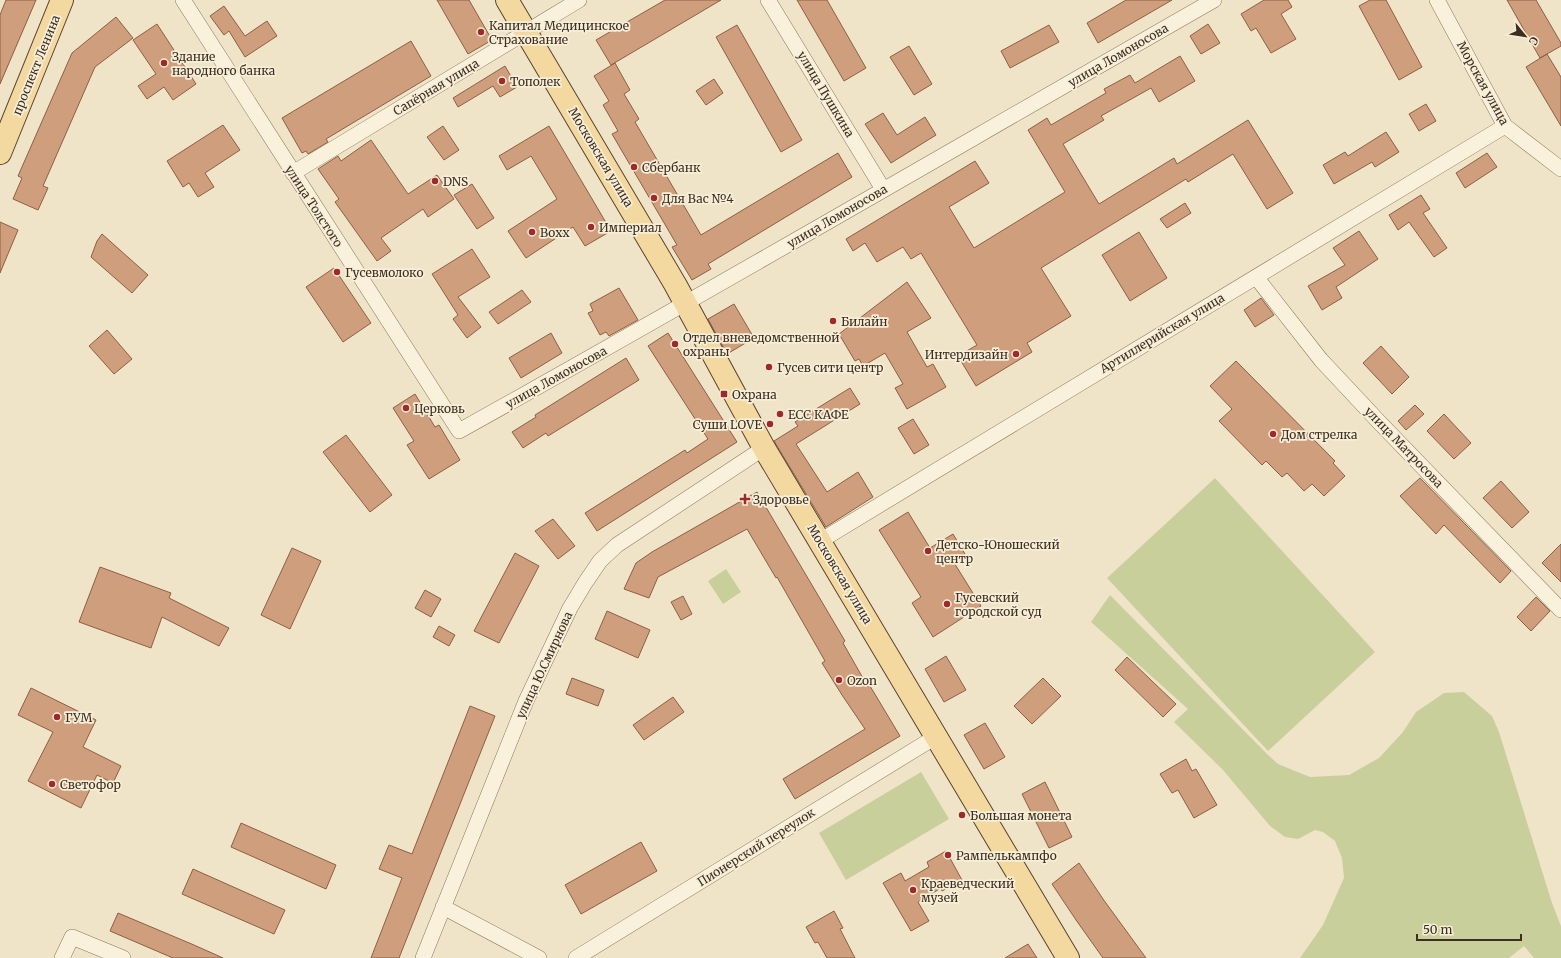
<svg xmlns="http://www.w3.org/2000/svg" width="1561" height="958" font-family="Merriweather,serif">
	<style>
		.green { fill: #c9cf9b }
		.building { fill: #cf9f7d; stroke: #8d5f41 }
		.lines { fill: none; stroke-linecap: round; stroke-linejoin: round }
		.street-casing { stroke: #8d765c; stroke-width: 16 }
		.primary-casing { stroke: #5b4430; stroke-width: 24 }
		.street { stroke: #faf1dc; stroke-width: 15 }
		.primary { stroke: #f3d9a0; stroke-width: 22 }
		.poi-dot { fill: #9e2a2b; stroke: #f7eed8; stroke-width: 1.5 }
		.labels { text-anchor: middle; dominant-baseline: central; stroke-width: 3.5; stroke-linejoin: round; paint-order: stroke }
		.poi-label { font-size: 12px; fill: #3d2e20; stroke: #f7eed8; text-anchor: start }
		.street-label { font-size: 12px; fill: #3d2e20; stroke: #f7eed8 }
	</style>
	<rect width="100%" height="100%" fill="#f0e4c8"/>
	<path class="green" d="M1215 478 1375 652 1268 751 1107 578Z
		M726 569 741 592 723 604 708 581Z
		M1110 595 1268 755 1278 764 1310 777 1349 775 1379 758 1403 732 1416 712 1444 693 1464 692 1492 716 1499 732 1552 903 1561 926V958H1534L1524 946 1509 958H1300L1323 925 1344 878 1342 858 1335 841 1323 832 1315 830 1298 839 1285 837 1270 826 1223 770 1174 722 1188 709 1091 622Z
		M921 772 949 819 846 880 819 833Z"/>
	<path class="building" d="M6 0H36L0 84V15Z
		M437 0H469L492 40 468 54Z
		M665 0H721L611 65 596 40Z
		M797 0H827L866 68 844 81Z
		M1126 0H1172L1098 43 1087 23Z
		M1264 0H1288L1292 7 1281 14 1296 39 1271 53 1256 28 1251 31 1241 14Z
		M1370 0H1386L1422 67 1399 80 1359 6Z
		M1507 0H1536L1561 43V46L1540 58Z
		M224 6 245 36 267 21 277 36 245 57 229 31 224 35 210 16Z
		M116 17 133 38 95 67 43 186 48 188 38 210 13 199 22 178 18 176 72 53Z
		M157 24 196 84 173 100 164 87 147 99 138 86 156 74 133 40Z
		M1208 24 1220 43 1201 54 1190 36Z
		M737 25 802 140 781 152 716 37Z
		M1049 25 1059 42 1010 68 1001 51Z
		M411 41 431 76 326 139 328 142 308 154 306 151 302 153 282 118Z
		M909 46 932 84 914 95 890 57Z
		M1547 54 1561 77V126L1526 67Z
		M1180 56 1195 81 1159 102 1151 88 1101 116 1104 120 1063 144 1099 204 1174 158 1177 164 1248 120 1293 193 1267 209 1233 154 1188 182 1186 179 1041 268 1071 316 1027 343 1032 352 976 386 958 356 977 345 921 253 911 259 903 247 877 262 865 243 853 251 846 239 975 161 989 183 949 207 974 248 1065 192 1028 130 1047 118 1051 125 1106 93 1104 89 1130 75 1135 83Z
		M615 63 630 90 624 94 639 119 635 122 701 235 838 153 852 177 708 264 711 269 692 280 672 247 677 245 612 134 618 131 603 105 609 101 594 76Z
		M505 66 517 87 500 97 493 86 458 107 453 98Z
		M714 79 723 93 706 105 696 91Z
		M1426 104 1436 121 1419 131 1409 114Z
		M883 113 897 135 925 117 936 135 891 163 865 124Z
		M223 125 240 150 205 173 214 187 198 197 189 183 183 187 167 161Z
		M443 126 459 150 444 160 427 137Z
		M549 126 611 231 585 246 573 227 526 258 508 231 557 199 531 156 507 170 499 156Z
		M1386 132 1399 152 1375 167 1372 162 1334 184 1323 165 1345 152 1348 156Z
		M371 140 408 194 437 175 454 199 428 217 423 209 381 238 391 251 377 261 335 202 339 199 318 169 338 156 341 161Z
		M1487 153 1497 167 1465 188 1456 173Z
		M472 184 494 218 477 229 454 195Z
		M1421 195 1430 209 1423 213 1447 248 1434 257 1409 222 1398 230 1389 215Z
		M1185 203 1191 213 1167 228 1160 219Z
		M0 222 18 230 0 273Z
		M1359 231 1378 259 1336 287 1342 298 1322 310 1308 286 1345 265 1333 248Z
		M1139 232 1167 278 1130 301 1102 255Z
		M102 234 148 275 132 293 91 257 97 241Z
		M472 249 490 277 458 297 481 327 467 338 453 319 458 315 432 274Z
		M334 268 371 323 343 342 306 287Z
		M907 282 931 318 907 332 927 367 933 364 946 387 907 409 895 388 903 384 885 353 863 366 859 359 855 361 839 334Z
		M619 288 638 320 609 336 606 332 600 335 588 313 593 311 590 304Z
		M522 290 531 302 498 324 489 312Z
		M1261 298 1274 315 1255 327 1244 310Z
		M734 304 754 338 727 354 708 319Z
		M107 330 132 359 114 374 89 346Z
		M551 333 562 353 521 378 509 358Z
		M668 333 737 442 597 531 585 513 685 450 687 453 708 439 648 346Z
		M1381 346 1409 377 1392 394 1363 363Z
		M626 358 639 380 548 436 546 433 523 448 512 432 536 417 535 415Z
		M1236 361 1335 461 1333 463 1345 476 1324 496 1312 484 1304 491 1287 473 1282 477 1266 461 1262 465 1219 421 1232 409 1210 386Z
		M850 388 860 404 796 444 827 492 858 472 873 497 826 527 774 441 798 426 795 422Z
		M415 394 435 427 439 425 460 460 429 479 407 445 414 441 393 408Z
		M1415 405 1424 414 1406 430 1398 421Z
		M1444 414 1471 443 1454 459 1427 431Z
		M913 419 929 445 914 454 898 428Z
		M346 435 392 495 370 512 323 452Z
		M1420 478 1511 571 1500 583 1444 525 1436 534 1400 496Z
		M1501 481 1529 512 1512 528 1483 498Z
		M757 492 845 641 843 643 868 687 870 686 900 736 795 799 783 779 865 729 842 695 822 663 825 661 777 577 776 578 747 529 658 577 649 598 624 589 636 563 652 552Z
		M908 512 930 548 953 534 965 554 953 561 981 606 933 637 912 603 921 597 879 530Z
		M553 519 575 546 558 559 535 531Z
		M1561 544V582L1542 563Z
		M292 548 321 561 290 629 261 615Z
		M515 553 539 566 499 643 474 631Z
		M100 567 171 593 169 598 229 628 219 646 162 617 151 648 79 622Z
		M425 590 441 599 431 617 415 608Z
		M683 596 692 614 681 620 671 602Z
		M1536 597 1550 611 1531 631 1517 617Z
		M607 611 650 630 638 658 595 639Z
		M439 626 455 635 449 646 433 637Z
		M946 656 966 690 944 702 925 669Z
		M1127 657 1176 704 1163 717 1115 670Z
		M572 678 604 690 598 706 566 694Z
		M1043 678 1061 696 1032 724 1014 706Z
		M31 688 96 720 83 747 121 766 113 783 97 775 81 808 28 781 53 732 18 715Z
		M673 697 684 712 644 740 633 725Z
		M470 706 495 716 464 794 399 958H371L402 878 379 869 389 845 412 854Z
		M985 723 1005 757 984 769 964 735Z
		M1186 759 1192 771 1196 769 1217 805 1194 818 1178 790 1172 793 1160 774Z
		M1045 782 1072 837 1049 848 1022 794Z
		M241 823 336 865 326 889 231 847Z
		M641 842 657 871 581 914 565 885Z
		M946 851 962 880 942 891 941 888 918 902 929 921 911 931 883 883 901 873 905 881 929 867 927 862Z
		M1079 863 1103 899 1146 958H1103L1076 920 1052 884Z
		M193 869 285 910 274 934 182 894Z
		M834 911 843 928 840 929 855 958H827L818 942 815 943 806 927Z
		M118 913 194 945 223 958H173L110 931Z
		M1028 944 1037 958H1005Z"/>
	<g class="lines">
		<defs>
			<path id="street" d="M183 0 459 431C712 290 962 144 1214 0
				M768 0 883 189
				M1437 0 1505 126 1561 169
				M293 173 579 0
				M1256 277 1321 360 1380 423 1561 610
				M820 541 1505 126
				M443 907 539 958
				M62 958 72 937 123 958
				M423 958 526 701 570 608 585 583 600 561 617 545 764 448
				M576 958 937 736"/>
			<path id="primary" d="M507 0 675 284 764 448 1068 958
				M0 153 62 0"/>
		</defs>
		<use href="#street" class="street-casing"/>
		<use href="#primary" class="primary-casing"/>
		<use href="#street" class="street"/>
		<use href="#primary" class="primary"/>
	</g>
	<g class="poi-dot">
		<circle cx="481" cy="32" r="4"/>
		<circle cx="164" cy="63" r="4"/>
		<circle cx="502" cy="81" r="4"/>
		<circle cx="634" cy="167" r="4"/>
		<circle cx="435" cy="181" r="4"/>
		<circle cx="654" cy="198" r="4"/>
		<circle cx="591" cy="227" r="4"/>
		<circle cx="532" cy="232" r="4"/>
		<circle cx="337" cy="272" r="4"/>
		<circle cx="833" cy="321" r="4"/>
		<circle cx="675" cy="344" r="4"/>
		<circle cx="1016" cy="354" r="4"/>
		<circle cx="769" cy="367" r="4"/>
		<rect x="720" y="390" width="8" height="8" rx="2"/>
		<circle cx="406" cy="408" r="4"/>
		<circle cx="780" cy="414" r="4"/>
		<circle cx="770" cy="424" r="4"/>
		<circle cx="1273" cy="434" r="4"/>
		<path d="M743 493h4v4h4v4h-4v4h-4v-4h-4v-4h4z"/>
		<circle cx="928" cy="551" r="4"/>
		<circle cx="947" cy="604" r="4"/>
		<circle cx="839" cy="680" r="4"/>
		<circle cx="57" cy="717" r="4"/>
		<circle cx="52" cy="784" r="4"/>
		<circle cx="962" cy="815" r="4"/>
		<circle cx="948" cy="855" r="4"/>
		<circle cx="913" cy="890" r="4"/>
	</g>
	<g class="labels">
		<g class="poi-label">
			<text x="489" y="25">Капитал Медицинское<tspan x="489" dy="14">Страхование</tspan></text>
			<text x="172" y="56">Здание<tspan x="172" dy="14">народного банка</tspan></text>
			<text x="510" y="81">Тополек</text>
			<text x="642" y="167">Сбербанк</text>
			<text x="443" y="181">DNS</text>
			<text x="662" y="198">Для Вас №4</text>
			<text x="599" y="227">Империал</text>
			<text x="540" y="232">Boxx</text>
			<text x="345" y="272">Гусевмолоко</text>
			<text x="841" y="321">Билайн</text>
			<text x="683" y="337">Отдел вневедомственной<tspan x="683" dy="14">охраны</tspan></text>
			<text x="1008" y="354" text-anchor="end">Интердизайн</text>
			<text x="777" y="367">Гусев сити центр</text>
			<text x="732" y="394">Охрана</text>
			<text x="414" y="408">Церковь</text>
			<text x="788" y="414">ЕСС КАФЕ</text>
			<text x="762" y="424" text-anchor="end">Суши LOVE</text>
			<text x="1281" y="434">Дом стрелка</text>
			<text x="753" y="499">Здоровье</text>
			<text x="936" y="544">Детско-Юношеский<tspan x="936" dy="14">центр</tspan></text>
			<text x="955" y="597">Гусевский<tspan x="955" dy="14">городской суд</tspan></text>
			<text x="847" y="680">Ozon</text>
			<text x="65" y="717">ГУМ</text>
			<text x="60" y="784">Светофор</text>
			<text x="970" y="815">Большая монета</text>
			<text x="956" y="855">Рампелькампфо</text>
			<text x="921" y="883">Краеведческий<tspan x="921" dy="14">музей</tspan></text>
		</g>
		<g class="street-label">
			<text transform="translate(1118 55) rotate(-30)">улица Ломоносова</text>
			<text transform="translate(36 65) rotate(-68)">проспект Ленина</text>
			<text transform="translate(1483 83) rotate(61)">Морская улица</text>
			<text transform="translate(436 87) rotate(-31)">Сапёрная улица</text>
			<text transform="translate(826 94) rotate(59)">улица Пушкина</text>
			<text transform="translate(601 157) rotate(59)">Московская улица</text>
			<text transform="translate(314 206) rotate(57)">улица Толстого</text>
			<text transform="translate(837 216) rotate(-30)">улица Ломоносова</text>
			<text transform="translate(1162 333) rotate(-31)">Артиллерийская улица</text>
			<text transform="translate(556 377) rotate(-29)">улица Ломоносова</text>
			<text transform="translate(1404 447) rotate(46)">улица Матросова</text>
			<text transform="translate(840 574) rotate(59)">Московская улица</text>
			<text transform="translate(544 665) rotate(-65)">улица Ю.Смирнова</text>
			<text transform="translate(756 847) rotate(-32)">Пионерский переулок</text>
		</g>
	</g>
	<g transform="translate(1525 36) rotate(120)" stroke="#f7eed8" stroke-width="3" paint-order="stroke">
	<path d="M0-3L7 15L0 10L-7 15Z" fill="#3d2e20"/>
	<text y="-6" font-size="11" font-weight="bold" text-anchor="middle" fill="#3d2e20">С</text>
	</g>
	<path d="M1417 934v6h104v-6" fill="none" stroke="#3d2e20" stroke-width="2"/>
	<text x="1423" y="934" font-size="12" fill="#3d2e20" stroke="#f7eed8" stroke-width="3" paint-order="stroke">50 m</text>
</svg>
